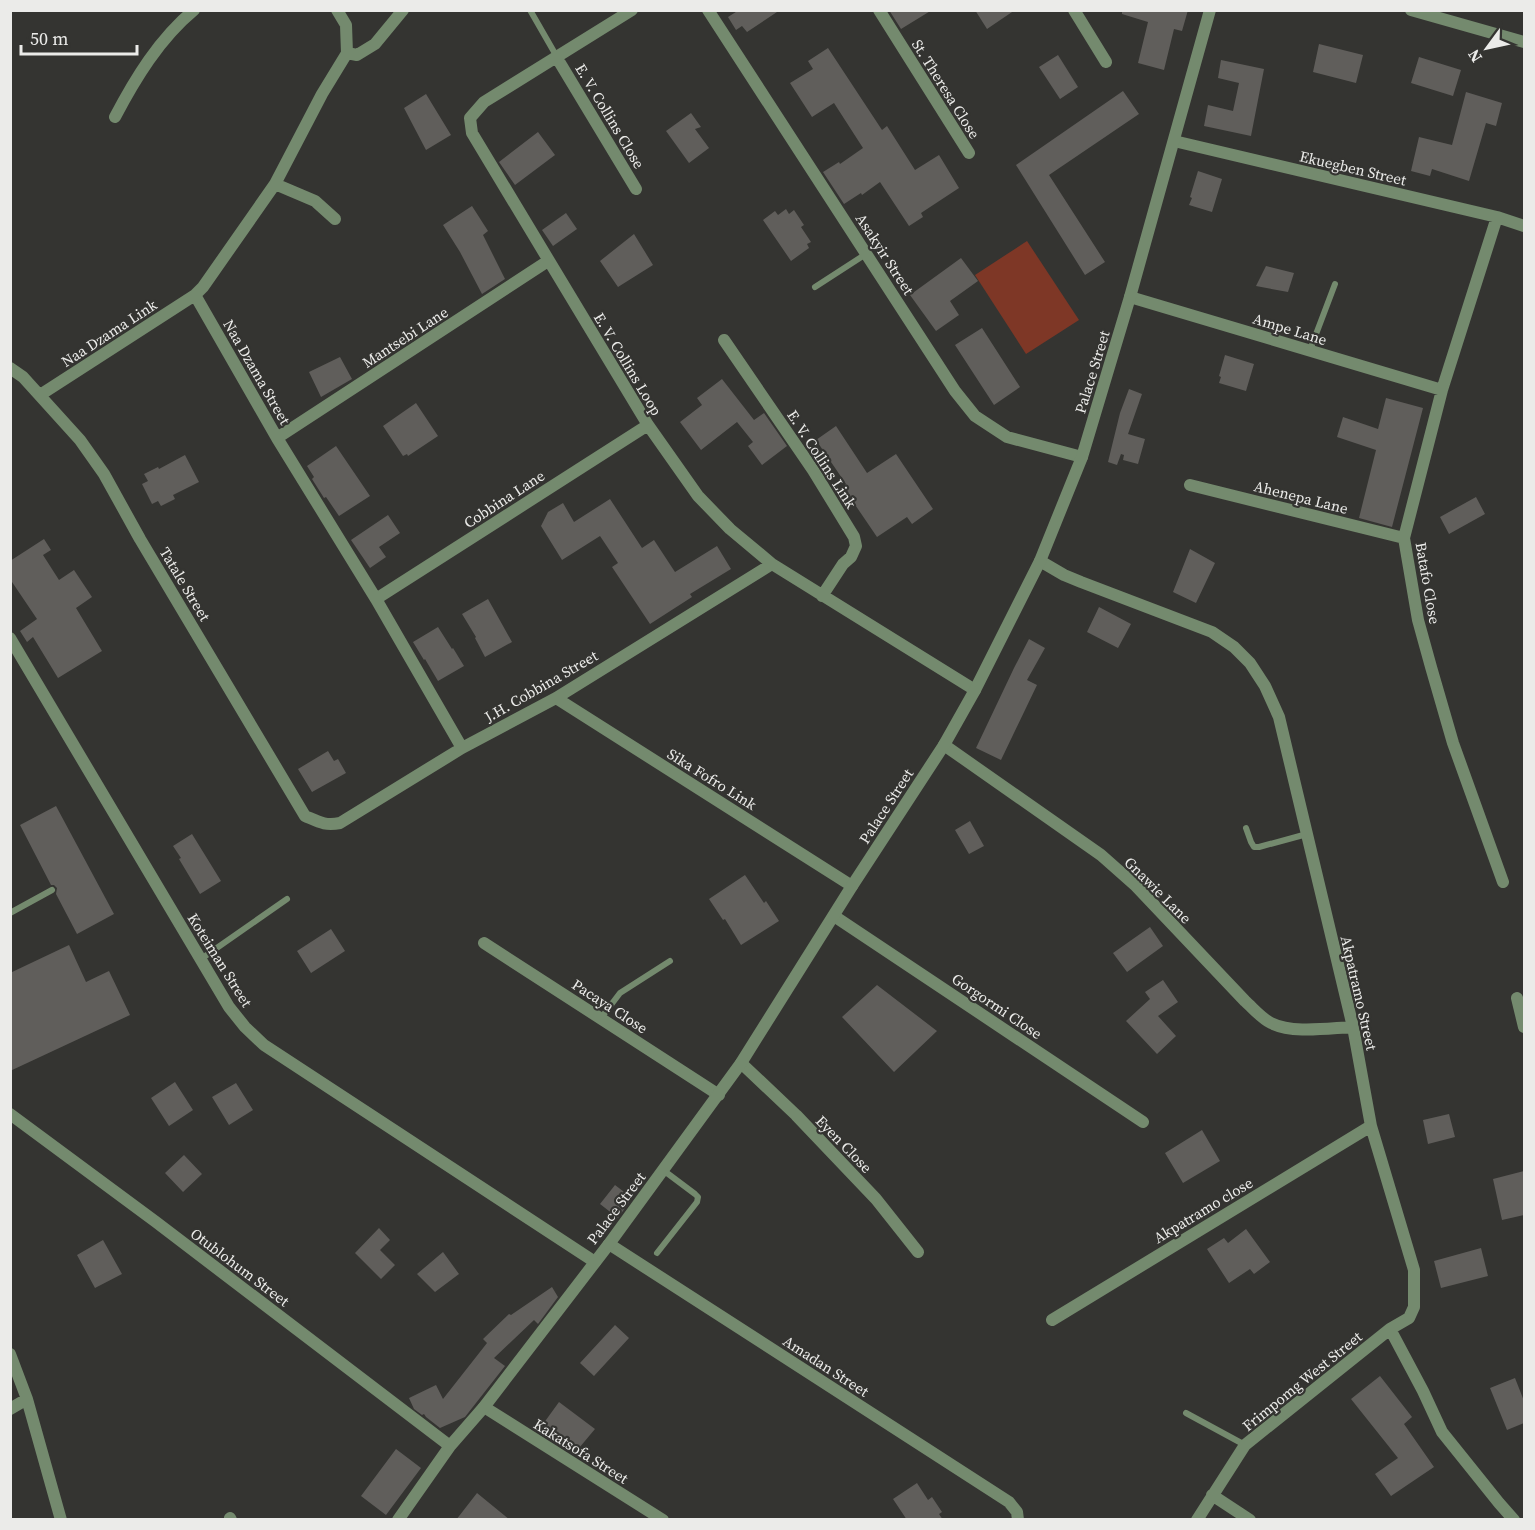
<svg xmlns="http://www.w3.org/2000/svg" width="1535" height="1530" font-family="'Source Serif 4',serif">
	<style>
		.green { fill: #7e3726 }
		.building { fill: #605e5b }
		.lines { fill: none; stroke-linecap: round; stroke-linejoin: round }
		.service { stroke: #748a6e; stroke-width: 6 }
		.minor { stroke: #748a6e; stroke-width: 12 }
		.tertiary { stroke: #748a6e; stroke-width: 12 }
		.labels { text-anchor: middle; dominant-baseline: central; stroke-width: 4.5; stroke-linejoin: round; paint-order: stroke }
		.street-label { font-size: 15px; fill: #ebebe9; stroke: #343431 }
	</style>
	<rect width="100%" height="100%" fill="#343431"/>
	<path class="green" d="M1027 241 1079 320 1026 354 975 275Z"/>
	<path class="building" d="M739 10H780L747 32 742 26 736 30 728 17Z
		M889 10H932L901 29Z
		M975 10H1015L987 29Z
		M1122 10H1188L1182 31 1174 29 1164 70 1138 63 1148 22 1122 14Z
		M1319 44 1363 55 1356 83 1313 72Z
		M828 48 882 130 887 126 915 170 939 155 959 188 921 213 923 217 909 226 880 182 862 195 861 193 844 204 823 172 839 162 840 164 863 148 834 103 812 117 790 83 813 69 808 61Z
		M1058 55 1078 87 1060 99 1039 67Z
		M1419 57 1461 70 1453 96 1411 83Z
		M1221 60 1264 69 1251 136 1204 126 1208 105 1233 111 1239 83 1218 78Z
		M1123 91 1139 114 1049 175 1105 262 1085 275 1016 165Z
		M1466 92 1502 103 1496 126 1486 123 1469 181 1432 169 1430 176 1411 171 1419 137 1452 145Z
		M426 94 451 135 426 150 404 108Z
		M691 113 701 127 695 129 709 148 689 163 666 131Z
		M538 132 555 155 515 185 499 162Z
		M1198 171 1222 179 1212 212 1189 205 1192 198 1190 197Z
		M472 206 488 231 483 235 505 279 482 294 460 252 443 225Z
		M786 209 789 214 794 210 804 225 801 227 811 242 807 244 809 248 791 261 763 220 775 211 778 215Z
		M566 213 577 229 553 246 542 230Z
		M634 234 653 265 618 287 600 261Z
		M961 258 978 281 950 301 959 315 936 331 910 295Z
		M1266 266 1294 273 1288 292 1256 286Z
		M982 328 1020 387 994 405 955 345Z
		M1225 355 1254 364 1246 391 1219 383 1221 377 1219 376Z
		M340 357 352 379 321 397 309 372Z
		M722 379 754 420 764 413 787 446 762 465 748 446 753 442 737 422 701 450 680 422 702 405 697 398Z
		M1129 389 1142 394 1128 434 1145 439 1138 464 1123 460 1124 455 1121 454 1117 465 1108 462 1120 413Z
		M1386 398 1423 408 1392 527 1359 518 1376 450 1337 437 1343 417 1378 429Z
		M416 403 438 436 408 456 407 454 403 456 383 426Z
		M836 426 867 473 896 454 933 509 912 524 907 517 877 537 843 487 846 484 816 440Z
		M336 446 370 496 339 516 326 497 324 498 312 479 314 477 307 466Z
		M185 455 199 482 173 495 175 499 161 506 158 501 152 504 142 484 148 481 144 474 158 467 159 469Z
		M1476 497 1485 514 1449 534 1440 517Z
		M610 499 642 548 654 540 675 572 717 546 731 569 690 594 692 597 650 624 612 567 618 563 600 536 562 560 541 526 548 512 563 503 574 522Z
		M388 515 400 533 379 547 386 557 370 568 351 540Z
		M44 539 51 550 43 555 59 580 74 570 92 597 76 608 102 651 58 678 33 637 27 642 20 631 37 619 10 579V561Z
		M1190 549 1215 563 1196 603 1173 592Z
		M488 599 512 642 485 657 475 638 476 637 462 614Z
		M1099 607 1131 624 1118 648 1087 632Z
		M438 627 452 649 453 648 464 666 438 681 425 659 424 660 413 642Z
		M1029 639 1045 648 1027 680 1037 685 1001 760 976 748 1014 668Z
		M328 751 334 761 338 759 346 773 312 792 298 769Z
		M56 806 114 914 77 934 56 894 57 888 54 885H51L20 825Z
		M970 821 984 846 969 854 955 830Z
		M192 834 221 881 200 894 179 859 181 858 173 846Z
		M745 875 764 903 766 901 779 921 741 945 725 919 723 920 709 899Z
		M1150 927 1163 946 1127 972 1113 953Z
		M331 929 345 951 311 973 297 951Z
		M69 945 86 982 109 971 130 1015 10 1071V973Z
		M1163 980 1178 1002 1158 1016 1176 1036 1157 1054 1126 1021 1150 999 1145 992Z
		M877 985 937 1031 894 1072 842 1017Z
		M175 1082 193 1110 169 1126 151 1098Z
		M236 1083 253 1110 229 1125 212 1097Z
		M1449 1114 1455 1137 1428 1144 1423 1120Z
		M1202 1130 1220 1161 1183 1183 1165 1153Z
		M184 1155 202 1174 183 1192 165 1173Z
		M1524 1171V1215L1502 1220 1493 1179Z
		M615 1185 632 1198 618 1218 600 1204Z
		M379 1228 390 1240 380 1250 395 1265 381 1279 355 1253Z
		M1246 1229 1270 1262 1254 1274 1250 1269 1229 1283 1207 1249 1224 1238 1228 1243Z
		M103 1240 122 1274 95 1288 77 1255Z
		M1481 1248 1488 1276 1441 1288 1434 1261Z
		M443 1252 459 1274 435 1292 417 1274Z
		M552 1287 558 1297 538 1324 534 1320 494 1358 505 1366 465 1417 440 1428 426 1417 424 1414 422 1415 414 1409 409 1398 436 1385 443 1399 487 1343 483 1339 509 1314 511 1315Z
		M615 1325 629 1338 594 1376 580 1363Z
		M1380 1376 1412 1417 1404 1424 1434 1467 1391 1496 1375 1474 1398 1458 1351 1399Z
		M1515 1378 1524 1401V1423L1507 1430 1490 1388Z
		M559 1402 595 1429 574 1454 538 1431Z
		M396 1449 421 1468 386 1515 361 1496Z
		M917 1483 928 1500 932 1497 942 1512 939 1514 943 1520H907L893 1499Z
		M477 1493 510 1520H456Z"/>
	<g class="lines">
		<path class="service" d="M530 10 557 57
			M815 287 866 254
			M1310 350 1335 284
			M1246 828 1251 842 1254 847H1259L1307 834
			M10 913 52 890
			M201 959 287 899
			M601 1018 620 993 670 961
			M657 1253 697 1202 698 1197 695 1194 663 1170
			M1186 1413 1245 1445"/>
		<path class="minor" d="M632 10 484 102 470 118 472 133 648 425 698 496 730 529 772 564 975 690
			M708 10 955 391 975 416 1007 437 1082 457
			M879 10 969 153
			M1074 10 1106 62
			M1411 10 1524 42
			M347 53 357 55 375 44 403 10
			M557 58 636 189
			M115 117C135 79 159 39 194 10
			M1174 141 1497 217 1524 226
			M275 184 315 201 335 219
			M1497 217 1442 390 1404 538 1418 620 1431 667 1453 743 1503 882
			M195 295 277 438 376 599 462 748
			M1130 297 1442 390
			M724 340 813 470 854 537 856 546 851 557 843 564 822 596
			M10 368 23 377 80 440 104 474 140 539 305 816C319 822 325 826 340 823L462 748 556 698 772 564
			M40 395 195 295 203 287 275 184 322 94 347 53 346 25 337 10
			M277 438 548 261
			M1190 485 1404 538
			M1040 561 1064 575 1081 582 1212 632 1234 647 1250 663 1265 686 1279 717 1353 1027 1371 1126 1414 1270V1307L1409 1318 1390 1329 1245 1445 1197 1520
			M376 599 648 425
			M10 638 229 1007 245 1027 264 1045 595 1262
			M556 698 852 886
			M944 745 1101 855 1136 886 1245 1001C1253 1008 1261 1018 1271 1023 1293 1034 1329 1028 1353 1027
			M834 916 1143 1122
			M484 943 719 1095
			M1517 998 1524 1027
			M741 1063 796 1115 876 1199 918 1252
			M609 1244 1009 1502 1017 1512 1018 1520
			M1052 1320 1371 1126
			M1390 1329 1423 1391 1442 1432 1499 1503 1514 1520
			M10 1354 27 1399 61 1520
			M484 1407 663 1520
			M10 1409 27 1399
			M1212 1495 1250 1520
			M230 1518 231 1520"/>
		<path class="tertiary" d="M10 1114 156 1222 450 1446
			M398 1520 450 1446 484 1407 609 1244 741 1063 852 886 944 745 975 690 1040 561 1082 457 1130 297 1210 10"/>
	</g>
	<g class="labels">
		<g class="street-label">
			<text transform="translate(946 89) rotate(58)">St. Theresa Close</text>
			<text transform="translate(610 116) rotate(59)">E. V. Collins Close</text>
			<text transform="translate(1353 168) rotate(13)">Ekuegben Street</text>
			<text transform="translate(885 254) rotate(57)">Asakyir Street</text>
			<text transform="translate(1290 329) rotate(17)">Ampe Lane</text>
			<text transform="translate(109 333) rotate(-33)">Naa Dzama Link</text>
			<text transform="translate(405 337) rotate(-33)">Mantsebi Lane</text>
			<text transform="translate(628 364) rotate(59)">E. V. Collins Loop</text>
			<text transform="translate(257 372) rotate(60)">Naa Dzama Street</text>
			<text transform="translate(1092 372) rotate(-73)">Palace Street</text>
			<text transform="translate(822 459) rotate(57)">E. V. Collins Link</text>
			<text transform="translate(1301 497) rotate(14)">Ahenepa Lane</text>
			<text transform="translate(504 499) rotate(-33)">Cobbina Lane</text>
			<text transform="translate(1428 583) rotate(80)">Batafo Close</text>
			<text transform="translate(185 584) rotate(59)">Tatale Street</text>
			<text transform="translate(541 686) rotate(-30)">J.H. Cobbina Street</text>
			<text transform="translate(712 779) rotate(32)">Sika Fofro Link</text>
			<text transform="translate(886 806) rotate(-57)">Palace Street</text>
			<text transform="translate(1158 890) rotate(45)">Gnawie Lane</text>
			<text transform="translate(220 960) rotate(58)">Koteiman Street</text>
			<text transform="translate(1359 993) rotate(77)">Akpatramo Street</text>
			<text transform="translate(610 1006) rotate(33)">Pacaya Close</text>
			<text transform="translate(997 1006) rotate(34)">Gorgormi Close</text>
			<text transform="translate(844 1144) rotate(46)">Eyen Close</text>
			<text transform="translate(616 1208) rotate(-53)">Palace Street</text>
			<text transform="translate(1203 1210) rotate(-31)">Akpatramo close</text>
			<text transform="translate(240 1267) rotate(37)">Otublohum Street</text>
			<text transform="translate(826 1366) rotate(33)">Amadan Street</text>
			<text transform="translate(1302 1381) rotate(-39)">Frimpomg West Street</text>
			<text transform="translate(581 1451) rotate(32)">Kakatsofa Street</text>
		</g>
	</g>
	<rect width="1535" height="1530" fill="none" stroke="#ebebe9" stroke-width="24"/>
	<g transform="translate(1487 48) rotate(237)" stroke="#343431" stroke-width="4.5" paint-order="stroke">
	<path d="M0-4.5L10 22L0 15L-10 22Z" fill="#ebebe9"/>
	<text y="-9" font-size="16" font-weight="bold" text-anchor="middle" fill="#ebebe9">N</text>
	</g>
	<path d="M21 45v9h116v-9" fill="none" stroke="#ebebe9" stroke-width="3"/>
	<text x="30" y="45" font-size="18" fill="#ebebe9" stroke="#343431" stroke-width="4.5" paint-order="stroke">50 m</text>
</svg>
